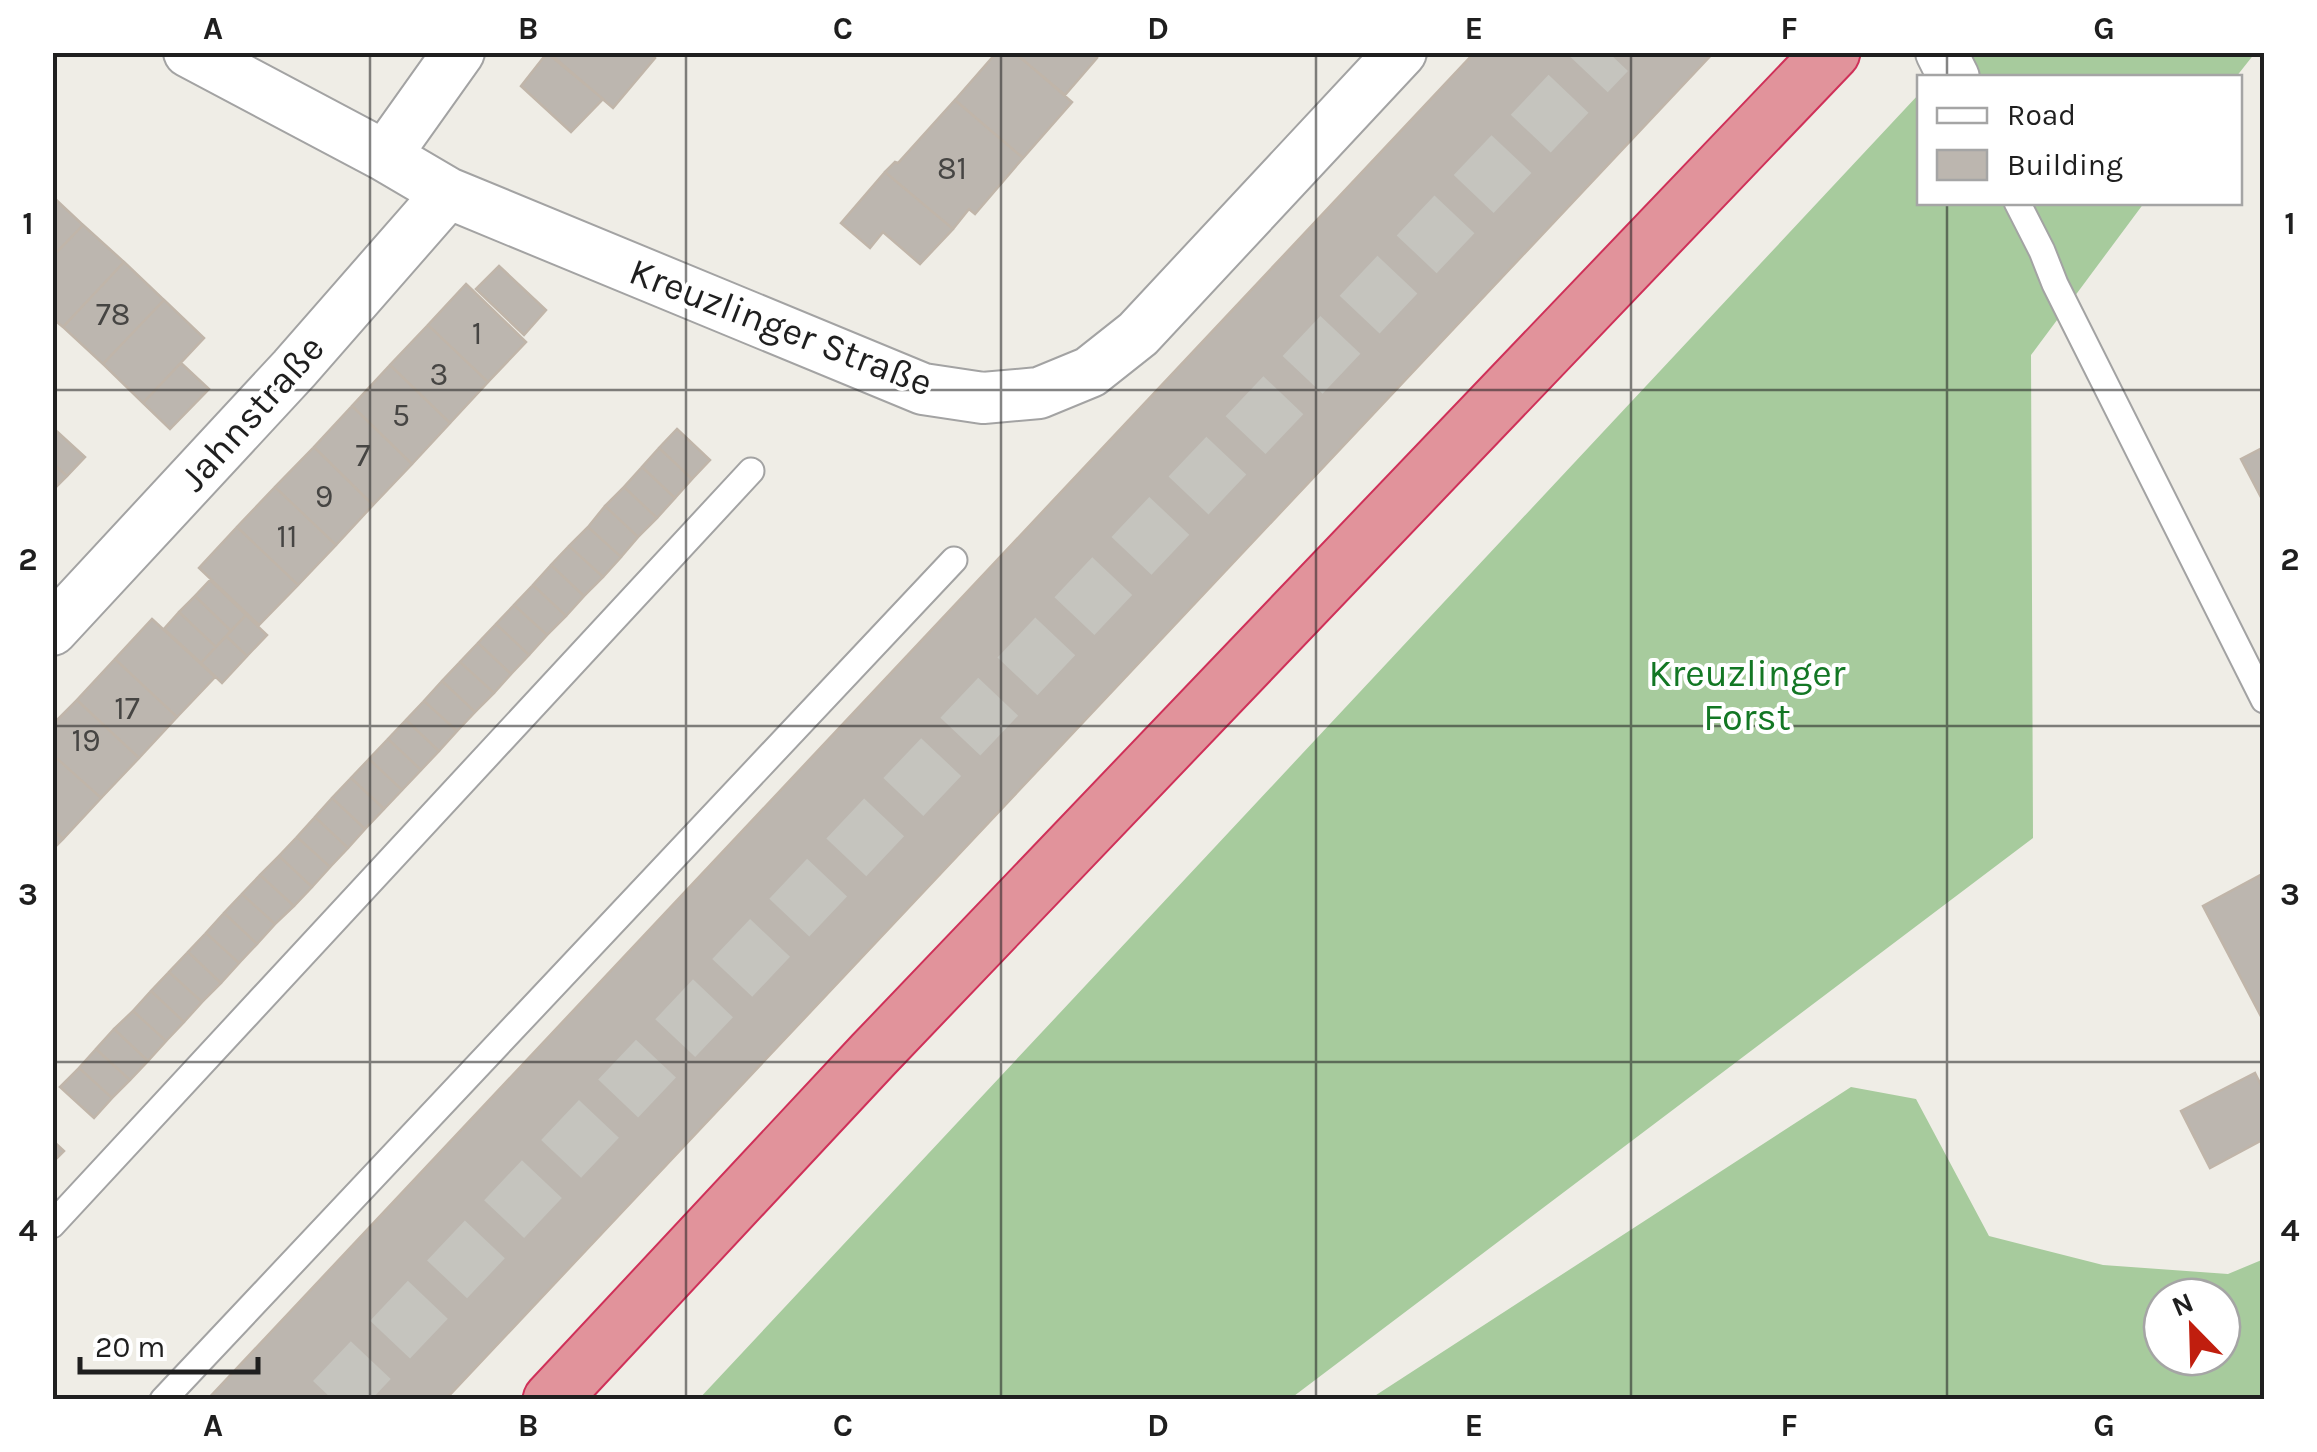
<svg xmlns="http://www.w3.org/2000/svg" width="2317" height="1452" font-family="Karla,sans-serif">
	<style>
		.forest { fill: #a7cb9d; fill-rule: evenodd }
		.building { fill: #bcb6af; stroke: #c0b5a9; stroke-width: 2.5 }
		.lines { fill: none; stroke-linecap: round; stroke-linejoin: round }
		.motorway-tunnel { stroke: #c5c4be; stroke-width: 55; stroke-dasharray: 55 28; stroke-linecap: butt }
		.service-casing { stroke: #a3a3a3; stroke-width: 29 }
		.minor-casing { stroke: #a3a3a3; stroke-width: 54 }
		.motorway-casing { stroke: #cf3159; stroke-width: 59 }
		.service { stroke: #fff; stroke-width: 25 }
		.minor { stroke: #fff; stroke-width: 50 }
		.motorway { stroke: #e1939b; stroke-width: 55 }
		.grid { fill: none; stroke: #1f1f1f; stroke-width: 2.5; stroke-opacity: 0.55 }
		.labels { text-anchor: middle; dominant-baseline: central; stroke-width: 8; stroke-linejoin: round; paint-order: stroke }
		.number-label { font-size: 32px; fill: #464543 }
		.street-label { font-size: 38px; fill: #1f1f1f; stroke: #fff }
		.park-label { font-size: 38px; fill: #137724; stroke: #fff }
		.neatline { fill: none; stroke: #1f1f1f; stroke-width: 4 }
		.grid-label { font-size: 32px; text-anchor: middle; font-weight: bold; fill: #1f1f1f }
	</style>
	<rect width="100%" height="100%" fill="#efede6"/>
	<path class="forest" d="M1959 53H2255L2236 77 1935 78Z
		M1919 94 1920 202 2144 203 2031 355 2033 838 1290 1399 698 1400Z
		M1851 1087 1916 1099 1989 1236 2103 1265 2228 1274 2264 1259V1399H1370ZM2162 1297H2222V1357H2162Z"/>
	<path class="building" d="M548 52H649L655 58 613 108Z
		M997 52H1014L1072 102 1023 158 955 100Z
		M1017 52H1090L1097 58 1065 95 1016 54Z
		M1475 52H1714L445 1400H207Z
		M547 53 603 99 571 132 521 86Z
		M955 100 1023 158 975 214 969 209 953 229 885 172 895 162 898 163Z
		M885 172 953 229 920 264 883 232 870 248 841 223Z
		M52 196 83 225 52 257Z
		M83 225 124 262 63 327 52 318V257Z
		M124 262 164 300 103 364 63 327Z
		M499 266 546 310 524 335 476 289Z
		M466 284 526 342 488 382 428 325Z
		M164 300 204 338 143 403 103 364Z
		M428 325 488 382 450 423 390 365Z
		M181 363 209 389 170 429 143 403Z
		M390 365 450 423 412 464 352 406Z
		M352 406 412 464 373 505 314 447Z
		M52 427 85 457 67 476 52 463Z
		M677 429 710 460 692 479 659 448Z
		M314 447 373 505 336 545 275 487Z
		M2264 447V503L2241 459Z
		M659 448 692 479 675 498 642 467Z
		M52 463 67 476 52 491Z
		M642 467 675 498 657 518 624 487Z
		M275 487 336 545 298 585 237 527Z
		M624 487 657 518 638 537 605 506Z
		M605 506 638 537 621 557 588 527Z
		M237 527 298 585 259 625 199 568Z
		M588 527 621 557 603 577 569 546Z
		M569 546 603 577 584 596 551 565Z
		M551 565 584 596 566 616 533 585Z
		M210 580 246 615 231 631 195 596Z
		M533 585 566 616 547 635 514 605Z
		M195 596 231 631 216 647 179 612Z
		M514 605 547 635 529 655 496 624Z
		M179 612 216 647 201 663 164 629Z
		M246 615 267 635 247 656 226 636Z
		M152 619 215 677 177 717 115 659Z
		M496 624 529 655 511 674 478 643Z
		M226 636 247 656 222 683 201 663Z
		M478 643 511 674 494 693 460 662Z
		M115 659 177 717 139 758 77 700Z
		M460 662 494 693 475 712 442 681Z
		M442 681 475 712 457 731 424 701Z
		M77 700 139 758 101 798 52 754V725Z
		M424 701 457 731 439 751 406 720Z
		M406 720 439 751 421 770 388 739Z
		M388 739 421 770 402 790 369 759Z
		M52 754 101 798 63 839 52 829Z
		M369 759 402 790 384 809 351 778Z
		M351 778 384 809 365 829 332 798Z
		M332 798 365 829 348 848 315 817Z
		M315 817 348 848 330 867 297 837Z
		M52 829 63 839 52 850Z
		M297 837 330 867 312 887 279 856Z
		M279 856 312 887 294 906 260 875Z
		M2264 873V1022L2203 906Z
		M260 875 294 906 275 924 242 894Z
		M242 894 275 924 257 944 224 913Z
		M224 913 257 944 239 963 206 933Z
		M206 933 239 963 221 983 188 952Z
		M188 952 221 983 202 1002 169 972Z
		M169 972 202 1002 184 1022 151 991Z
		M151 991 184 1022 166 1041 133 1011Z
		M133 1011 166 1041 148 1061 114 1029Z
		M114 1029 148 1061 130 1080 96 1049Z
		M96 1049 130 1080 112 1098 79 1068Z
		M79 1068 112 1098 94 1118 60 1087Z
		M2255 1073 2264 1091V1139L2210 1168 2181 1111Z
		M52 1140 64 1151 52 1163Z"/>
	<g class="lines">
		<path class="motorway-tunnel" d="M333 1400 1608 52"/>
		<defs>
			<path id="service" d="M2017 202 2042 251 2055 284 2264 700
				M52 1225 751 471
				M163 1400 954 560"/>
			<path id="minor" d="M189 52 385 156 448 193 923 389 983 398 1039 393 1090 372 1138 334 1401 52
				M1941 52 1954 78
				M385 156 459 52
				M52 630 294 369 448 193"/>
			<path id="motorway" d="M551 1400 873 1055 1832 52"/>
		</defs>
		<use href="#service" class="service-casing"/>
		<use href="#minor" class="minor-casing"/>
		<use href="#motorway" class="motorway-casing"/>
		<use href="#service" class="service"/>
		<use href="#minor" class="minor"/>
		<use href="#motorway" class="motorway"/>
	</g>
	<path class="grid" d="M370 52V1400M686 52V1400M1001 52V1400M1316 52V1400M1631 52V1400M1947 52V78M1947 202V1400M52 390H2264M52 726H2264M52 1062H2264"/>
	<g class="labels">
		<g class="number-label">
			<text x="952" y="168">81</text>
			<text x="113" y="314">78</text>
			<text x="477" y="333">1</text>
			<text x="439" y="374">3</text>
			<text x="401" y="415">5</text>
			<text x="363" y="455">7</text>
			<text x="324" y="496">9</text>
			<text x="287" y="536">11</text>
			<text x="127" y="708">17</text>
			<text x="86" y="740">19</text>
		</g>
		<g class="street-label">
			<text transform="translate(781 327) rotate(21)">Kreuzlinger Straße</text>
			<text transform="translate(252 413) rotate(-48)">Jahnstraße</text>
		</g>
		<g class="park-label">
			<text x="1747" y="673">Kreuzlinger<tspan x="1747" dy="44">Forst</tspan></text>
		</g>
	</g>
	<rect width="2317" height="1452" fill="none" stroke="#ffffff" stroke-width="110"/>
	<rect x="1917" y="75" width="325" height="130" fill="#ffffff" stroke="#a5a5a5" stroke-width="2.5"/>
	<rect x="1937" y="108" width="50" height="15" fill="#ffffff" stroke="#a5a5a5" stroke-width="2.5"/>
	<text x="2007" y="125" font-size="30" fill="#1f1f1f">Road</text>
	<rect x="1937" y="150" width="50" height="30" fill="#bcb6af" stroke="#a5a5a5" stroke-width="2.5"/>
	<text x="2007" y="175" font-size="30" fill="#1f1f1f">Building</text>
	<g transform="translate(2192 1327) rotate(337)"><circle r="48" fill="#ffffff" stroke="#a5a5a5" stroke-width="2.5"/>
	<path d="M0-8L18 38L0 25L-18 38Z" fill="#c01e0e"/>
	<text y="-15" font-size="28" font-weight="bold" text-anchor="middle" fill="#1f1f1f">N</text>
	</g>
	<path d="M80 1357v15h178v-15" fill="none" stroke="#1f1f1f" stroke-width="5"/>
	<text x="95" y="1357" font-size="30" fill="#1f1f1f" stroke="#ffffff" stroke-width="8" paint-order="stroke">20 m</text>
	<rect x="55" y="55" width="2207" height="1342" class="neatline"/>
	<g class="grid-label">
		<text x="213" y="39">A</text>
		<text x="528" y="39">B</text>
		<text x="843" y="39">C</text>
		<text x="1158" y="39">D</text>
		<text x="1474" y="39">E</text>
		<text x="1789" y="39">F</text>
		<text x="2104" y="39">G</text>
		<text x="28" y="234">1</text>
		<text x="2290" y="234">1</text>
		<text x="28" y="570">2</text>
		<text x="2290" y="570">2</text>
		<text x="28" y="905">3</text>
		<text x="2290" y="905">3</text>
		<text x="28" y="1241">4</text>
		<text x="2290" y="1241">4</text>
		<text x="213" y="1436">A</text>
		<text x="528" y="1436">B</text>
		<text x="843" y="1436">C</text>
		<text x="1158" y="1436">D</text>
		<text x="1474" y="1436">E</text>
		<text x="1789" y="1436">F</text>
		<text x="2104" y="1436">G</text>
	</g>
</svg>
